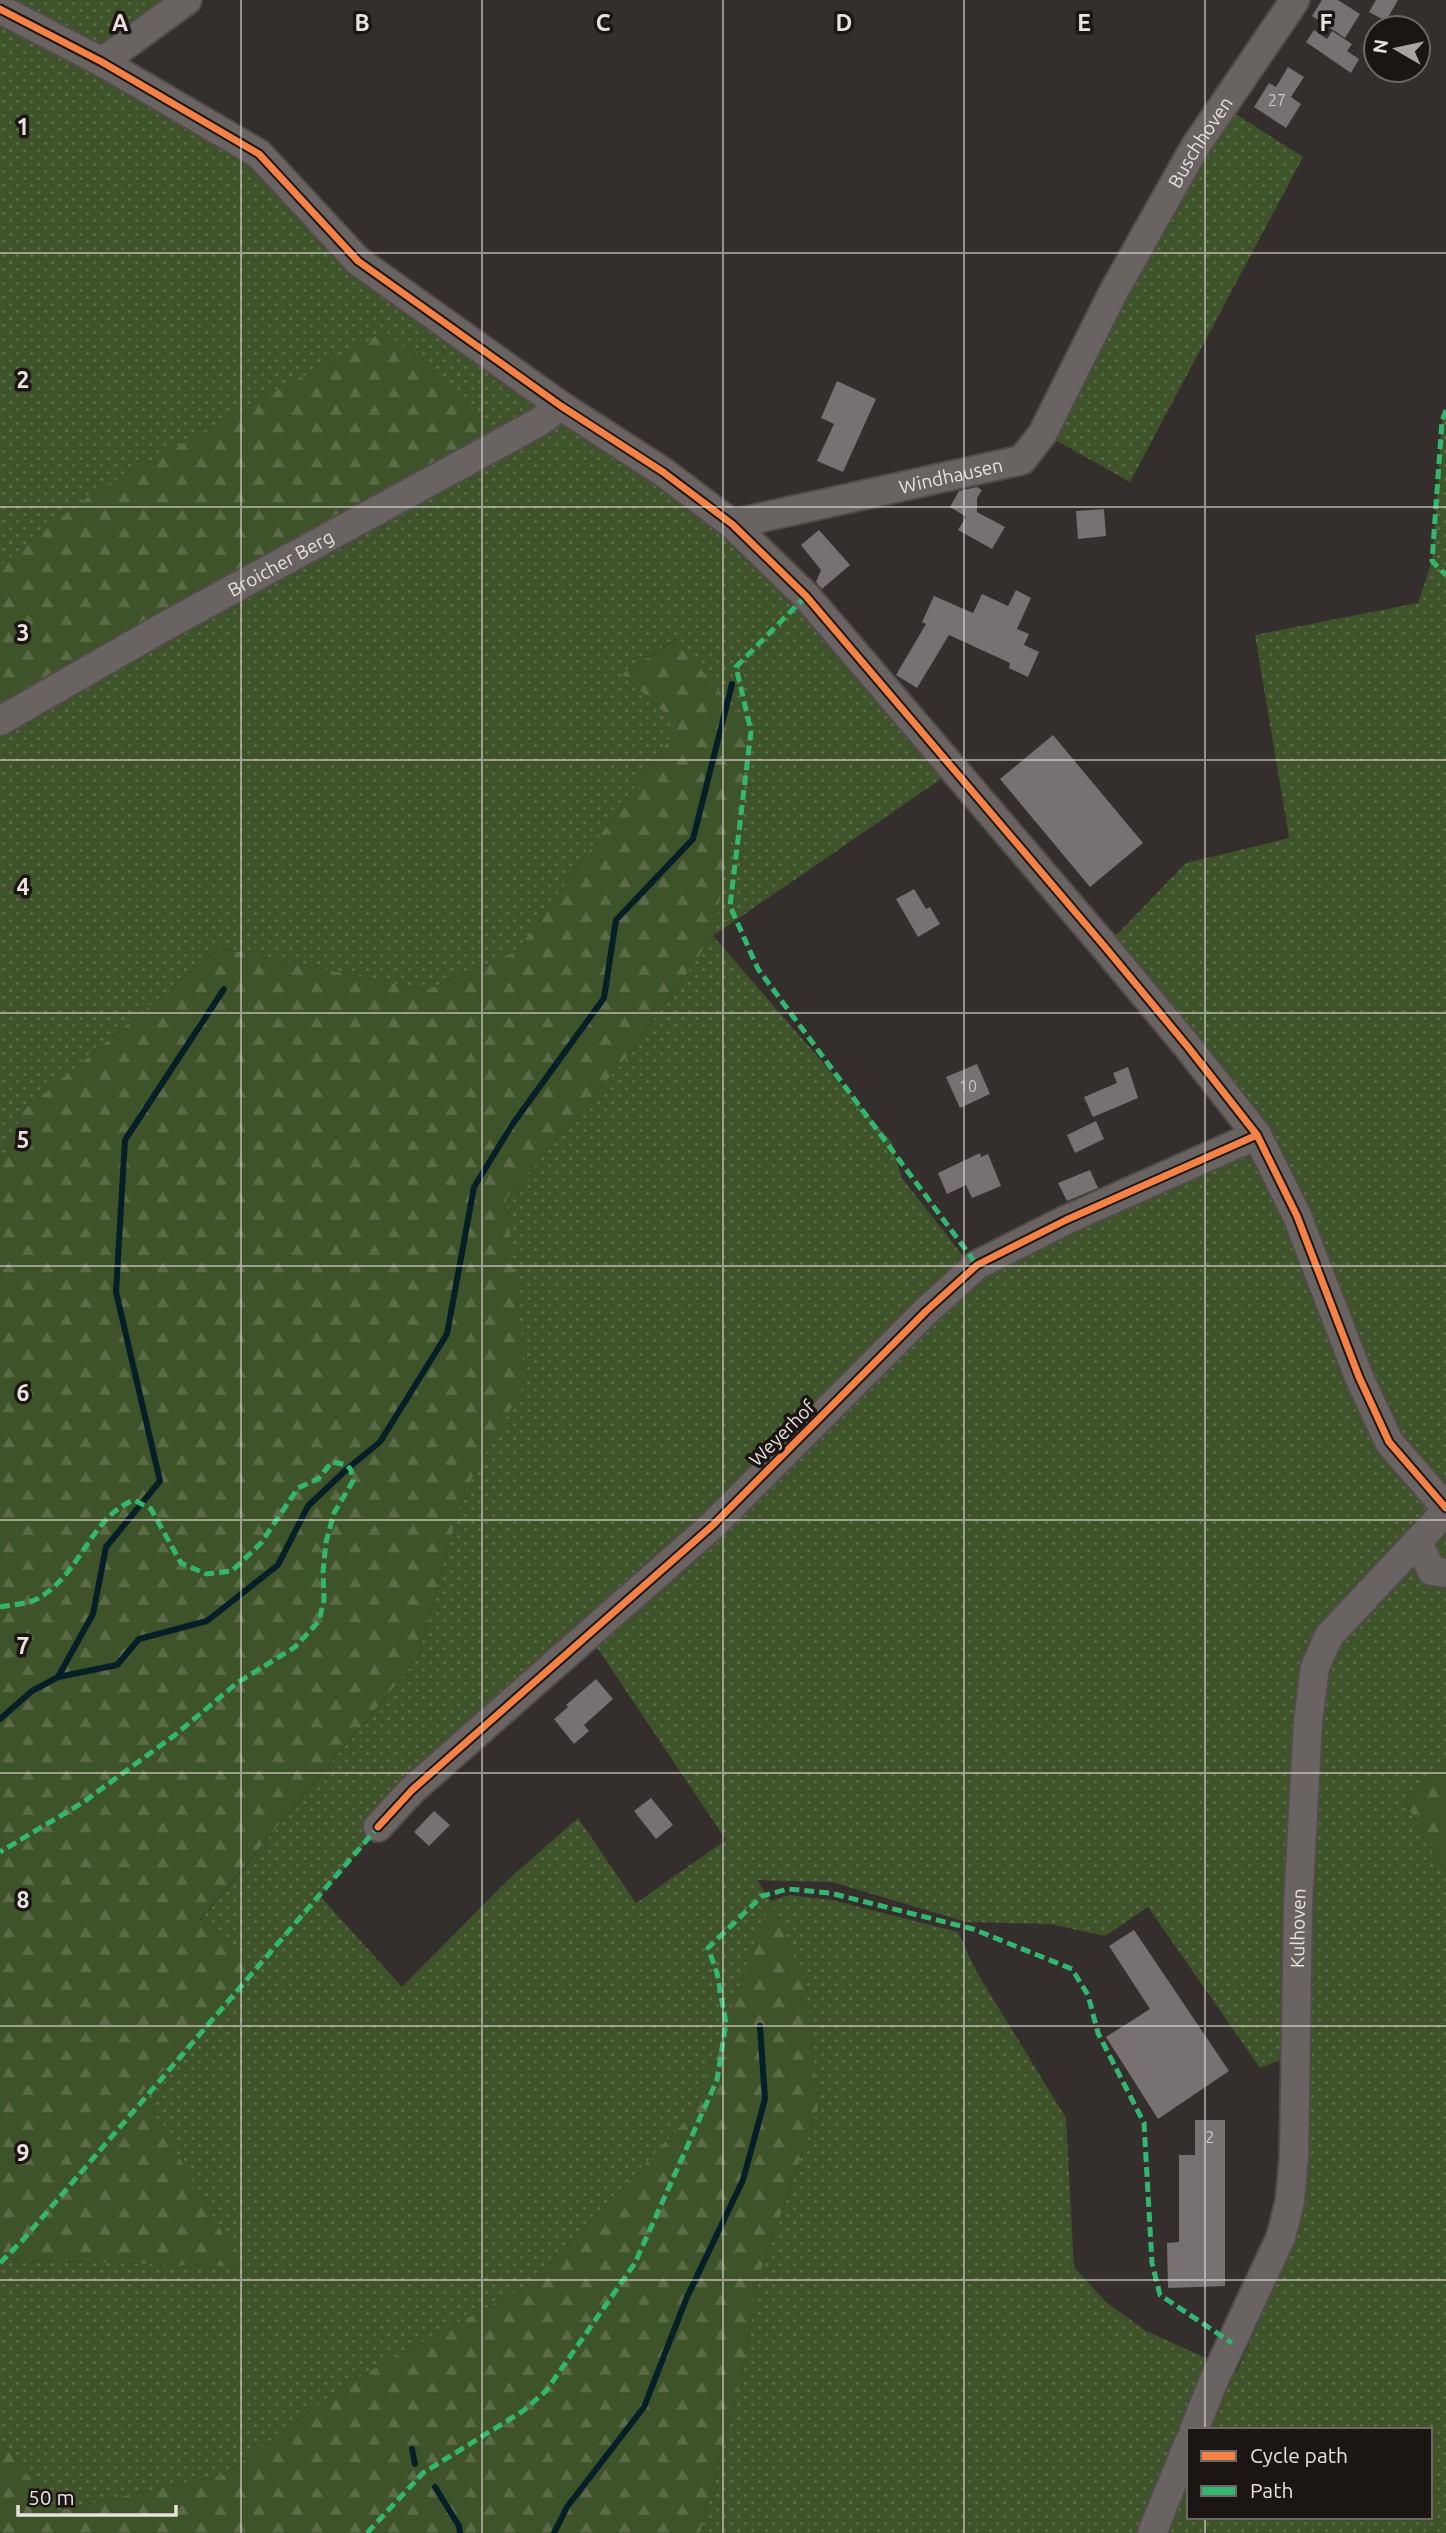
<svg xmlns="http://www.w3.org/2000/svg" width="1446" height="2533" font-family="Ubuntu,sans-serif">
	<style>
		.grass { fill: url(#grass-dots); fill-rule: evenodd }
		.forest { fill: url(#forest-firs) }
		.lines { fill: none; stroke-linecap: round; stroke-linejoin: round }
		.stream { stroke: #051f27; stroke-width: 6 }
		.building { fill: #777171 }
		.minor-casing { stroke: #514b49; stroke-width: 32 }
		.minor { stroke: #696462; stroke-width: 28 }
		.quiet { stroke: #33b770; stroke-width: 5; stroke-dasharray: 10 5; stroke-linecap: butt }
		.cycleway-casing { stroke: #1b1614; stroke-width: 11 }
		.cycleway { stroke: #f48246; stroke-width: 7 }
		.grid { fill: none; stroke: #e9e2df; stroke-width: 2; stroke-opacity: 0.55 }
		.labels { text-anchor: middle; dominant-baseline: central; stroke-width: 7; stroke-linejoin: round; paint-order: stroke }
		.number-label { font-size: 16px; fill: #ccc6c4 }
		.street-label { font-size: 19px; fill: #e9e2df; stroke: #1b1614 }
		.grid-label { font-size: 23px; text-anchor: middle; font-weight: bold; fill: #e9e2df; stroke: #1b1614; stroke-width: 7; stroke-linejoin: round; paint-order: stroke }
	</style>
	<defs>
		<pattern id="grass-dots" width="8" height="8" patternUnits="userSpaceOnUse" patternTransform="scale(1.75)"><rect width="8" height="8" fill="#3f532a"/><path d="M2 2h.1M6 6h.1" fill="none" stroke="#5b6b48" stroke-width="1.8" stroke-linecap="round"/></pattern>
		<pattern id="forest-firs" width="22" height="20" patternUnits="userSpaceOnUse" patternTransform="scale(1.75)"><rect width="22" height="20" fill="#3f532a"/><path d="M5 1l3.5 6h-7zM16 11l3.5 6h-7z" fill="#5b6b48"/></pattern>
	</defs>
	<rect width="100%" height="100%" fill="#342e2c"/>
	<path class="grass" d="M0 0H187L103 62 259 154 358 261 561 406 663 472 732 524 806 596 954 770 713 936 891 1141 902 1178 967 1261 1257 1135 1297 1216 1322 1276 1298 1206 1252 1116 1105 947 1186 863 1289 838 1255 635 1418 603 1432 561 1442 421 1446 410V1761L1405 1801 1446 1876V2533H700L742 2374 760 2273 818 2109 806 1987 771 1902 692 2114 532 2283 348 2383 226 2474 56 2511 0 2439V2259L241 2267 142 2093 258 1969 199 1922 418 1658 462 1496 526 1380 506 1199 630 1053 713 936 752 731 675 639 622 674 679 726 517 951 426 990 220 948 23 1111 0 1165ZM588 1634 726 1840 636 1903 578 1818 510 1878 402 1987 320 1896 412 1790ZM1297 1712 1317 1728 1312 1824 1289 1835ZM757 1880 832 1882 966 1922 1050 1924 1105 1936 1148 1907 1260 2068 1312 2047 1304 2169 1294 2239 1237 2372 1146 2331 1106 2302 1074 2267 1066 2118 976 1971 958 1932 832 1900 789 1895 771 1901ZM1189 2430H1430V2517H1189Z
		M1223 106 1303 157 1130 482 1043 433Z"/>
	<path class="forest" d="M385 331 502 433 0 712V566L94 492Z
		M676 639 752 731 713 936 630 1053 506 1199 527 1380 462 1496 418 1658 199 1921 259 1968 142 2093 242 2267 0 2259V1165L23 1111 220 948 426 990 517 951 679 726 622 674Z
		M1446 1761V1876L1405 1801Z
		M771 1901 806 1987 818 2109 760 2273 742 2374 700 2533H0V2439L56 2511 226 2474 348 2383 532 2283 692 2114Z"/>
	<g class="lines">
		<path class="stream" d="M58 1677 117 1665 139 1639 207 1621 278 1565 308 1506 347 1469 380 1442 447 1334 474 1187 512 1125 604 998 616 920 693 839 732 684
			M0 1719 32 1691 58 1677 93 1614 106 1547 160 1481 116 1292 125 1140 224 989
			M412 2449 415 2464
			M435 2487 459 2526 460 2533
			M554 2533 567 2507 644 2407 687 2297 743 2180 765 2099 760 2026"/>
	</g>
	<path class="building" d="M1322 0H1338L1360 14 1345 38 1312 16Z
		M1376 0H1398L1386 21 1369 12Z
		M1314 30 1327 39 1332 31 1352 44 1347 51 1359 59 1351 73 1306 42Z
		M1288 67 1304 77 1291 97 1301 104 1286 128 1254 107 1269 83 1276 87Z
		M837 381 876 399 843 472 817 461 834 424 821 418Z
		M977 487 982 490 977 498V512L1005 527 992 549 958 530 966 517 950 507 959 491Z
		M1104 509 1106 536 1078 539 1076 511Z
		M819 530 850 565 822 589 816 582 821 570 801 545Z
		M1016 590 1031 598 1017 629 1029 634 1024 645 1039 652 1028 677 1009 668 1010 663 949 635 917 688 896 675 926 624 922 622 934 596 973 613 982 594 1008 606Z
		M1053 735 1143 843 1090 887 1000 779Z
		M914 889 926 909 930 907 940 924 918 937 896 899Z
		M977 1064 990 1094 960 1108 946 1077Z
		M1128 1067 1138 1098 1093 1117 1084 1097 1117 1083 1113 1073Z
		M1096 1121 1104 1139 1075 1153 1067 1135Z
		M980 1153 981 1157 988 1154 1001 1186 972 1198 966 1185 947 1194 938 1173Z
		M1090 1170 1098 1188 1067 1201 1058 1183Z
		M596 1679 613 1699 584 1725 589 1731 574 1744 554 1719 568 1707 566 1705Z
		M651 1798 673 1825 656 1839 634 1811Z
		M434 1811 450 1825 429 1846 414 1832Z
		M1134 1930 1229 2071 1158 2119 1106 2037 1150 2009 1109 1946Z
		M1195 2120H1225V2286L1168 2288 1167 2243 1179 2242V2155H1195Z"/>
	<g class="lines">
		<defs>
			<g id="minor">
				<path d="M0 9 102 62 259 154 358 261 561 406 663 472 732 524 806 596 1105 947 1188 1047 1257 1135 1297 1216 1359 1377 1389 1442 1446 1508"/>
				<path d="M102 62 187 0"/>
				<path id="s1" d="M732 524 1022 460 1043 433 1114 291 1195 147 1295 0"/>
				<path id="s2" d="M0 721 160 629 539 422 561 406"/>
				<path d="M1417 1541 1432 1571 1446 1573"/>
				<path d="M378 1827 412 1790 714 1524 926 1311 977 1265 1066 1220 1257 1135"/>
				<path id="s3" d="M1194 2430 1214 2380 1281 2237 1290 2201 1294 2157 1298 1906 1308 1721 1315 1667 1329 1636 1446 1511"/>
				<path d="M1152 2533 1189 2442"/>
			</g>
		</defs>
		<use href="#minor" class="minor-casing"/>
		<use href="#minor" class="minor"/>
		<path class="quiet" d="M1446 410 1442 421 1432 561 1446 575
			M806 596 736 667 751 731 730 906 758 969 977 1265
			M0 1607C11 1605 27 1604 37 1599 82 1574 89 1518 134 1500L151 1509 181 1563 206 1574 232 1571 261 1543 298 1488 318 1479 332 1462 347 1465 351 1470 353 1481 334 1513 326 1542 323 1572 324 1600 319 1621 295 1647 237 1683 175 1735 82 1803 0 1852
			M0 2263 22 2241 378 1827
			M367 2533 423 2473 523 2411 546 2391 635 2263 717 2080 726 2023 717 1973 708 1948 762 1896 788 1889 830 1893 973 1929 1072 1969 1088 1995 1098 2033 1144 2123 1152 2263 1160 2295 1232 2343"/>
		<defs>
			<path id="cycleway" d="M0 9 102 62 259 154 358 261 561 406 663 472 732 524 806 596 1105 947 1188 1047 1257 1135 1297 1216 1359 1377 1389 1442 1446 1508
				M378 1827 412 1790 714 1524 926 1311 977 1265 1066 1220 1257 1135"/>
		</defs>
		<use href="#cycleway" class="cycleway-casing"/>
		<use href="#cycleway" class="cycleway"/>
	</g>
	<path class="grid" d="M241 0V2533M482 0V2533M723 0V2533M964 0V2533M1205 0V2430M0 253H1446M0 507H1446M0 760H1446M0 1013H1446M0 1266H1446M0 1520H1446M0 1773H1446M0 2026H1446M0 2280H1446M1205 2517V2533"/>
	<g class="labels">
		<g class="number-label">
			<text x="1277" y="100">27</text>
			<text x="968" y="1086">10</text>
			<text x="1210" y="2137">2</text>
		</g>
		<g class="street-label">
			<text stroke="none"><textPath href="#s1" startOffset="662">Buschhoven</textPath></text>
			<text stroke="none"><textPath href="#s1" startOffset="224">Windhausen</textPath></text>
			<text stroke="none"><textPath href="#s2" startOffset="322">Broicher Berg</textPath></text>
			<text transform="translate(782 1433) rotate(-45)">Weyerhof</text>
			<text stroke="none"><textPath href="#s3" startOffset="522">Kulhoven</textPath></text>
		</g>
	</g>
	<g class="grid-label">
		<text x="120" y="31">A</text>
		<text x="362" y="31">B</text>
		<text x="603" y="31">C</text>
		<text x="844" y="31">D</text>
		<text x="1084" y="31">E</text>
		<text x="1326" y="31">F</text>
		<text x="23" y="135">1</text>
		<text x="23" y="388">2</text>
		<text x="23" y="641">3</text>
		<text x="23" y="895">4</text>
		<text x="23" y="1148">5</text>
		<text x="23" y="1401">6</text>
		<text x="23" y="1654">7</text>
		<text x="23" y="1908">8</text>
		<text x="23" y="2161">9</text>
	</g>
	<rect x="1187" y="2428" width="245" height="91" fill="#1b1614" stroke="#6d6865" stroke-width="2"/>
	<rect x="1201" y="2451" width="35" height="10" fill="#f48246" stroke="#6d6865" stroke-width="2"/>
	<text x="1250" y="2463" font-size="21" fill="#e9e2df">Cycle path</text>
	<rect x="1201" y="2486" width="35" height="10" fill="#33b770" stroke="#6d6865" stroke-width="2"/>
	<text x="1250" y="2498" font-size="21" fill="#e9e2df">Path</text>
	<g transform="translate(1397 49) rotate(279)"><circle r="33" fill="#1b1614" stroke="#6d6865" stroke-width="2"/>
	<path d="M0-5L12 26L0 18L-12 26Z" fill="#aaa3a0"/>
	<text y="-10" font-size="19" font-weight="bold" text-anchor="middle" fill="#e9e2df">N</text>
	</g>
	<path d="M18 2505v10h158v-10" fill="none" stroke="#e9e2df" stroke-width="3.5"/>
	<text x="28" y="2505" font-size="21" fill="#e9e2df" stroke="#1b1614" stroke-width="5" paint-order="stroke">50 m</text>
</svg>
